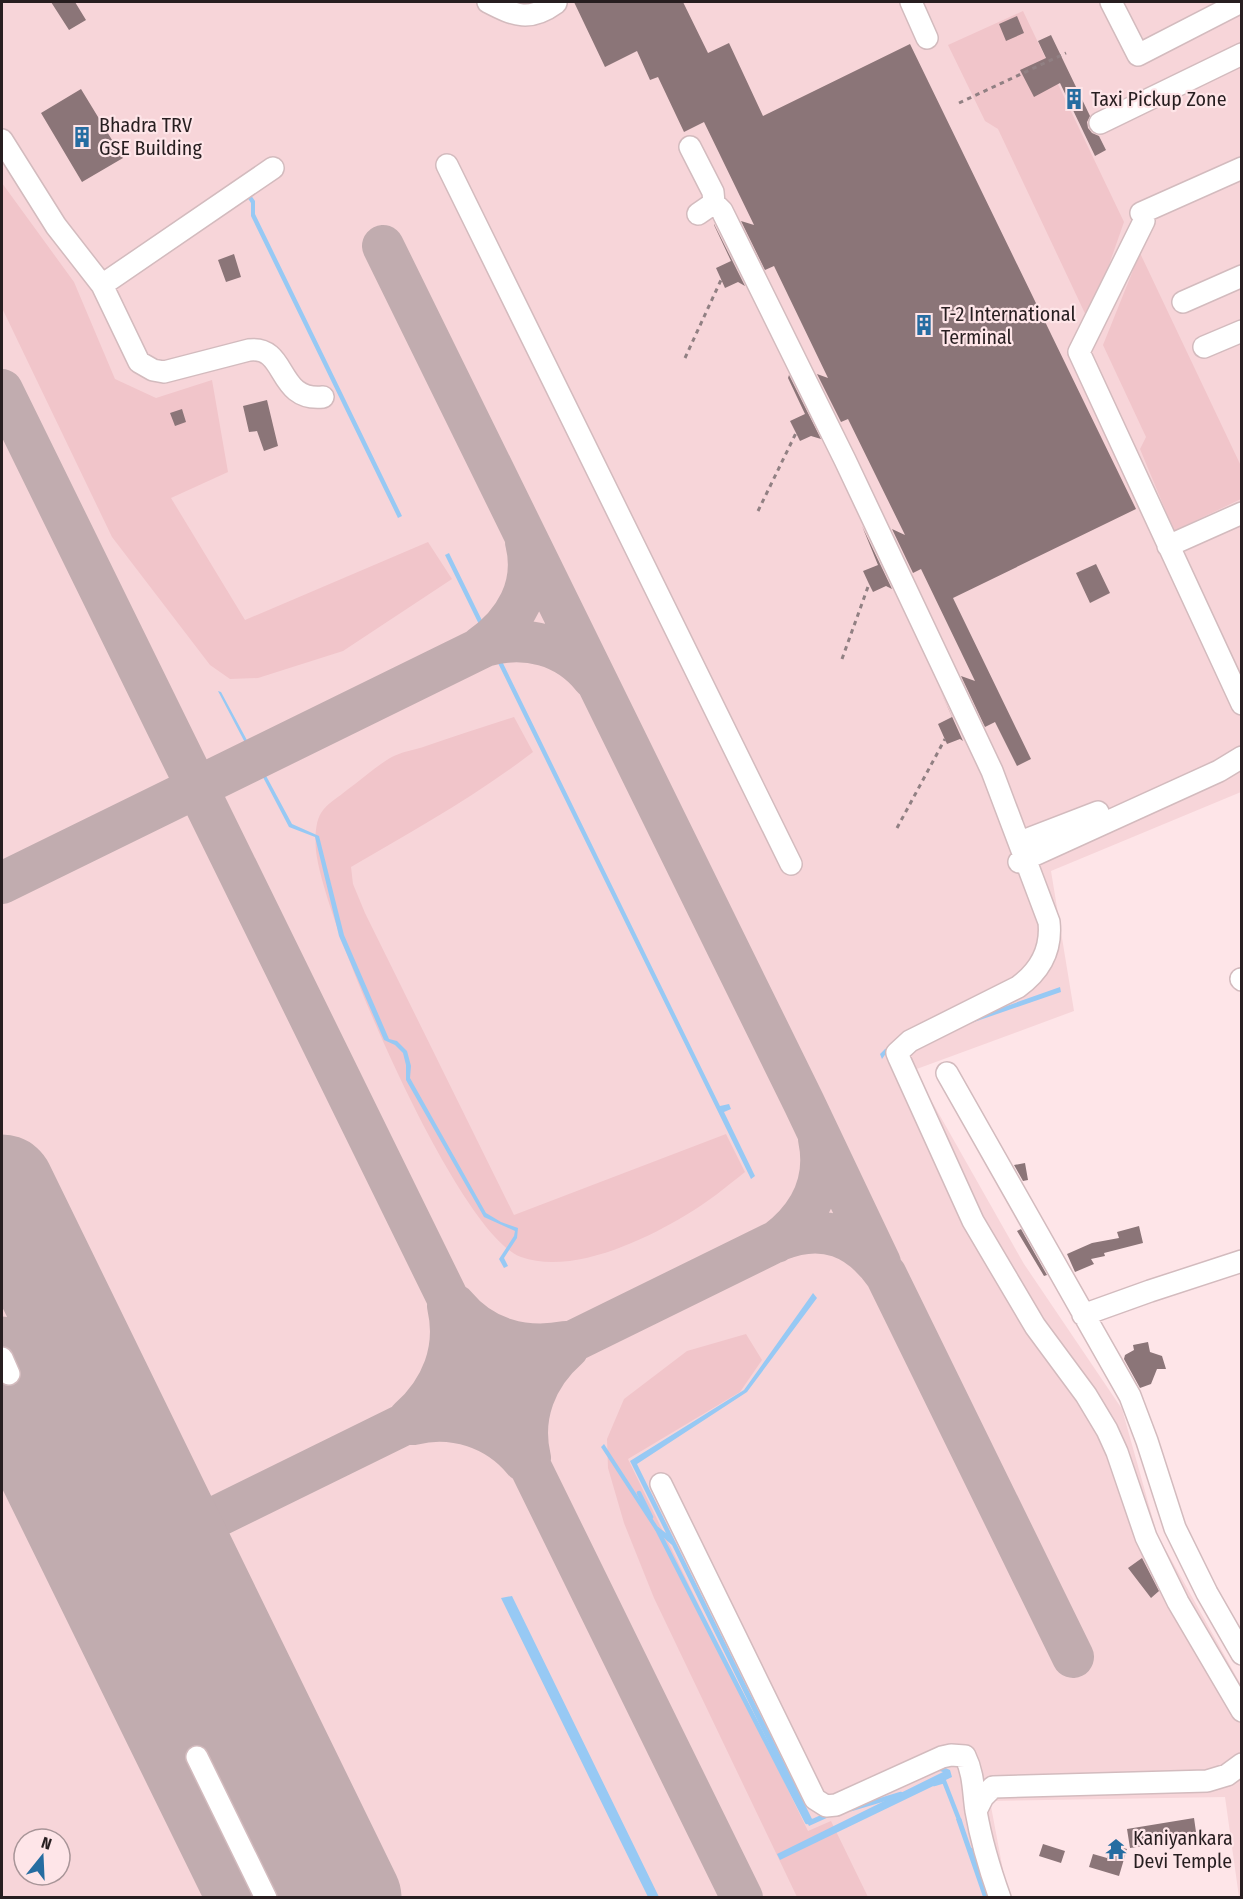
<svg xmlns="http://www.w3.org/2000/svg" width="1243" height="1899" font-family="'Fira Sans Condensed',sans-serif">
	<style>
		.built { fill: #f7d5d9; fill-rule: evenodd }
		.green { fill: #f1c5ca }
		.water { fill: #97c9f4 }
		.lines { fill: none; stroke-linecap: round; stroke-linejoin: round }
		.stream { stroke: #97c9f4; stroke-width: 4.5 }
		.taxiway { stroke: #c1acaf; stroke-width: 42 }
		.runway { stroke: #c1acaf; stroke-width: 105 }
		.building { fill: #8b7578 }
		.minor-casing { stroke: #d3bbbe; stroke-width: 24 }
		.path { stroke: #918083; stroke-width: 3; stroke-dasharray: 4.5 4.5; stroke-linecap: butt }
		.minor { stroke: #fff; stroke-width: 21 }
		.labels { text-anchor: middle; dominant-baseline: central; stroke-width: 4.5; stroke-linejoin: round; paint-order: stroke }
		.poi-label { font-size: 20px; fill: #271e20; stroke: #fee5e8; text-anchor: start }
	</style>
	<rect width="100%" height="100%" fill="#fee5e8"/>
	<path class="built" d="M2 2H1241V792L1051 871 1074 1011 914 1070 1024 1264 1122 1409 1157 1534 1241 1685V1897H1239L1225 1797 990 1801 1008 1897 2 1898ZM24 1839H60V1875H24Z"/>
	<path class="green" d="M1023 11 1124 222 1089 322 998 129 985 121 948 45Z
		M2 183 74 282 115 379 156 398 212 380 228 472 171 498 245 620 428 542 452 579 343 651 258 678 230 679 210 665 112 537 2 308Z
		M1140 253 1241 466V499L1174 531 1140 449 1146 437 1103 345Z
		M514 717 533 752C476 796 413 831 351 867L353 884 365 913 514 1215 726 1134 745 1172C726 1187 707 1203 686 1215 643 1241 571 1275 521 1257 456 1233 324 923 316 851 315 839 315 823 321 813 327 803 339 797 347 790 361 780 375 767 390 758 400 752 415 750 426 746 456 736 485 726 514 717Z
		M746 1334 762 1360 740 1392 628 1459 808 1831 831 1821 868 1897H797L654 1598 624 1523 608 1468 607 1439 624 1399 687 1351Z"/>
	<path class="water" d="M239 178 255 201V214L402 516 398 518 251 216V203L236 180Z
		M449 553 720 1106 729 1104 731 1109 724 1112 755 1176 751 1179 445 555Z
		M218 691 221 692 292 824 319 836 344 935 389 1039 397 1041 407 1051 411 1066 410 1078 486 1213 501 1222 518 1228 517 1238 504 1258 508 1266 504 1268 499 1259 514 1236 515 1231 484 1217 406 1080V1065L403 1053 395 1045 384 1040 339 936 315 837 289 827Z
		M1060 987 1061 992 887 1052 882 1059 880 1054 885 1049Z
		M813 1293 817 1298 747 1392 637 1464 812 1819 925 1768C934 1767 942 1766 950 1770L952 1777 780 1860 777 1854 943 1772 936 1770 924 1774 809 1826 672 1545 655 1530 601 1447 604 1444 658 1527 666 1533 630 1461 744 1390Z
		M512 1596 659 1897H648L501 1598Z
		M961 1818 988 1897H983L956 1819Z"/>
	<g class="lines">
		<path class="stream" d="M639 1493 651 1517
			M657 1529 807 1822 812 1821
			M934 1784 944 1781 960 1822
			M851 1809 901 1794
			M971 1850 984 1884"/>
		<path class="taxiway" d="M383 246 804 1103 880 1263
			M2 390 742 1898
			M487 644 481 647C515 623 537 586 526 542
			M2 883 485 646C525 634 567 645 593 678
			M776 1242C809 1217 828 1182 819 1139
			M455 1305C483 1339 524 1350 566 1342
			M9 1374C22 1400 35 1427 48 1453 56 1470 63 1488 73 1503 100 1543 143 1547 185 1532
			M409 1419C442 1390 458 1349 448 1306
			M413 1424C454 1414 497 1428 524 1461
			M530 1458C520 1416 536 1376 568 1348
			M197 1757C184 1730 171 1704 158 1678 151 1663 141 1647 138 1631 132 1591 151 1553 185 1532L779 1240C824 1222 859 1237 886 1275L1073 1657"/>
		<path class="runway" d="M2 1187 349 1898
			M2 1369 253 1881"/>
	</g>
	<path class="building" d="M51 2H75L86 20 69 30Z
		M574 2H683L708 53 729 43 763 116 910 44 1136 509 953 598 1031 759 1017 766 995 722 985 727 961 676 975 681 921 569 913 573 892 529 905 535 848 419 841 422 817 374 828 378 774 266 765 270 741 221 754 225 704 122 684 132 658 77 650 80 637 51 605 67Z
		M1017 16 1024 33 1006 41 999 24Z
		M1051 35 1090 116 1087 122 1088 128 1092 133 1099 136 1106 150 1095 156 1060 83 1034 97 1020 70 1046 58 1038 41Z
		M81 89 123 158 82 182 41 113Z
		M714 225V224L745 286 738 282 725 288 716 268 731 261Z
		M234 254 241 277 226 282 218 260Z
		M789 375 821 439 811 436 800 441 790 421 805 414 788 378Z
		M267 400 278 446 264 451 257 431 249 432 243 406Z
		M182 409 186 422 175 426 170 413Z
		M862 526 892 589 886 586 873 592 869 584 863 571 878 565Z
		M1096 564 1110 593 1090 603 1076 573Z
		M940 690 963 741 960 739 947 744 938 724 952 717Z
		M1025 1163 1028 1180 1023 1181 1014 1165Z
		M1139 1226 1143 1243 1104 1253 1105 1256 1091 1259 1094 1264 1075 1272 1067 1254 1092 1243 1119 1238 1117 1232Z
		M1021 1229 1047 1275 1044 1276 1017 1231Z
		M1148 1342 1150 1352 1162 1356 1166 1369H1157L1151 1384 1140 1388 1124 1359 1125 1355 1134 1350 1133 1345Z
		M1142 1558 1159 1591 1151 1598 1128 1568Z
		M1194 1818 1196 1832 1176 1835 1177 1841 1130 1848 1127 1829Z
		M1043 1844 1065 1851 1061 1863 1039 1856Z
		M1111 1845 1127 1849 1119 1876 1089 1867 1093 1854 1107 1858Z"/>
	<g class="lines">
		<defs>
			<path id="minor" d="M488 2C515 16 530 22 556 3
				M911 2 927 38
				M1111 2 1138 55 1241 2
				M1100 123 1242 54
				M2 140 56 226 102 285 139 362 153 370 164 372 249 350C288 345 276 402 323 397
				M690 147 713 192 714 203 722 211 845 460 992 771 1049 922C1052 950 1040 971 1018 987L910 1041 897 1053 899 1058 973 1221 1035 1326 1086 1395 1107 1430 1117 1452 1146 1537 1178 1602 1242 1711
				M447 165 791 864
				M1141 213 1242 168
				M698 214 714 203
				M1144 221 1079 352 1242 704
				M102 285 273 168
				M1183 302 1242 276
				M1204 347 1242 331
				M1168 546 1242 513
				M1020 842 1098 812
				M1019 862 1219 771 1242 757
				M1241 979 1242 980
				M947 1073 1130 1396 1147 1441 1175 1528 1207 1593 1242 1654
				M1083 1315 1150 1291 1242 1261
				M2 1358 9 1374
				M661 1484 815 1799 826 1806 836 1805 942 1757 951 1755 965 1756C974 1774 973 1791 976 1811 981 1840 990 1870 1000 1898
				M197 1757 266 1898
				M976 1811 983 1797 993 1787 1207 1781 1227 1775 1242 1764"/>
		</defs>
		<use href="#minor" class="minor-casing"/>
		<path class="path" d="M959 103 1066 53
			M685 358 721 280
			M758 511 796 433
			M842 659 869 584
			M897 828 945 739"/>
		<use href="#minor" class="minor"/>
	</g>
	<defs>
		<symbol id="building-bare" viewBox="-9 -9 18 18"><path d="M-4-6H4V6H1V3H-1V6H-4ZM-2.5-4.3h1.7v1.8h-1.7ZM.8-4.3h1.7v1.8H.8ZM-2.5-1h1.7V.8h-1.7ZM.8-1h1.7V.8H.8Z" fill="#266da1" stroke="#fee5e8" stroke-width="2.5" paint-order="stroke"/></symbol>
		<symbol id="temple-bare" viewBox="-9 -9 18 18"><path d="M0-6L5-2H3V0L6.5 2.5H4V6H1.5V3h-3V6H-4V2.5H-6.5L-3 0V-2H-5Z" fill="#266da1" stroke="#fee5e8" stroke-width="2.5" paint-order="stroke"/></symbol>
	</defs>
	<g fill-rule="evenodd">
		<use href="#building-bare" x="1059" y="84" width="30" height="30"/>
		<use href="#building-bare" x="67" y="122" width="30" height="30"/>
		<use href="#building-bare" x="909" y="310" width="30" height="30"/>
		<use href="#temple-bare" x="1101" y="1834" width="30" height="30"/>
	</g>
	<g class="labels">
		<g class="poi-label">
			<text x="1091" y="99">Taxi Pickup Zone</text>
			<text x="99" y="125">Bhadra TRV<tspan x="99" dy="23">GSE Building</tspan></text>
			<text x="941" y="314">T-2 International<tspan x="941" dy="23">Terminal</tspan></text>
			<text x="1133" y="1838">Kaniyankara<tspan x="1133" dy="23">Devi Temple</tspan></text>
		</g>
	</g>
	<rect width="1243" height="1899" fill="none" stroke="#271e20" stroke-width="6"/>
	<g transform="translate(42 1857) rotate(18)"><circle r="28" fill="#fee5e8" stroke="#a89598" stroke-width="1.5"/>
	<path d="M0-4.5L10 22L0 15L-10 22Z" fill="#266da1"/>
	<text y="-9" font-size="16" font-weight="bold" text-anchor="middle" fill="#271e20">N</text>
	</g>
</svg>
